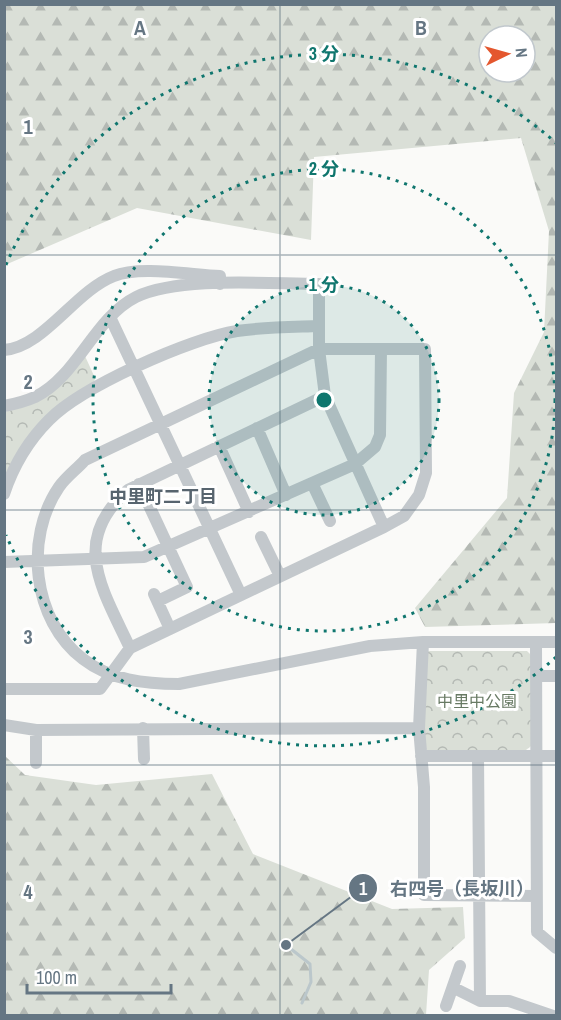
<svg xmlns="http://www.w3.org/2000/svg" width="561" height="1020" font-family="'Archivo Narrow','Noto Sans JP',sans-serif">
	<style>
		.forest { fill: url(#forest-firs); fill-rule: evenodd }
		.park { fill: url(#park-crowns) }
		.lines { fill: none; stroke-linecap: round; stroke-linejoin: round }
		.stream { stroke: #bbc7cb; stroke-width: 3 }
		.minor { stroke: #c3c8cc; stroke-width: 12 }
		.grid { fill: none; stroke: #657683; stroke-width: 1.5; stroke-opacity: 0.55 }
		.ring { fill: none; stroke: #0f766e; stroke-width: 3; stroke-dasharray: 3 6 }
		.labels { text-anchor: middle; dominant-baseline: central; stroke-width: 6; stroke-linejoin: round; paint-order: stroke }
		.park-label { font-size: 16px; fill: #687a64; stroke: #fff }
		.neighbourhood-label { font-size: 18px; font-weight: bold; fill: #57646e; stroke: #fff }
		.grid-label { font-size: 20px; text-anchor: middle; font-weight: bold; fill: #657683; stroke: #fff; stroke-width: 6; stroke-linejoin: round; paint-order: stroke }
		.centre { fill: #0f766e; stroke: #fff; stroke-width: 3 }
		.ring-label { font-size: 18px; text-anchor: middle; font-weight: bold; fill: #0f766e; stroke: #fff; stroke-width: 6; stroke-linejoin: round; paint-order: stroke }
		.leader { fill: none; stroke: #657683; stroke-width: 2 }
		.callout-dot { fill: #657683; stroke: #fff; stroke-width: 2 }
		.mark-label { font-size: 18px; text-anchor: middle; font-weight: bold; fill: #fff }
		.callout-label { font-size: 18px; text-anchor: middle; font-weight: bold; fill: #657683; stroke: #fff; stroke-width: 6; stroke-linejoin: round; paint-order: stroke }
	</style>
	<defs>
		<pattern id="forest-firs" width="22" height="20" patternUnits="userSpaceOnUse" patternTransform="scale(1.5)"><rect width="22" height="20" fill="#dadfd7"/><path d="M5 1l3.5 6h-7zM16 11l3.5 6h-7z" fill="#b4b9b4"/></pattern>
		<pattern id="park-crowns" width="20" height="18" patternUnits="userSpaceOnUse" patternTransform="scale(1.5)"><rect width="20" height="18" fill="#dadfd7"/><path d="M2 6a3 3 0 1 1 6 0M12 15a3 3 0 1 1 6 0" fill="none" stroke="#b4b9b4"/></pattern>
	</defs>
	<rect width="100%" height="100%" fill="#fafaf8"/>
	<path class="forest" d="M5 4 556 5V623L425 627 415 608 507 498 514 393 544 332 549 231 521 138 314 157 311 240 137 208 5 265ZM489 36H525V72H489Z
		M5 756 25 775 96 785 212 774 253 854 392 909 463 907 465 938 429 970 426 1015H5Z"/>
	<path class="park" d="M85 356 95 378 94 384 68 399 5 480V412L11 410Z
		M425 651H527L531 655V746L526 750 428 751 424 747Z"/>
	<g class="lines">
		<path class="stream" d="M286 945 310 964 311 982 302 1003"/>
		<path class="minor" d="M110 317 241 595
			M4 350C44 347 75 291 114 276 139 265 192 275 220 276V284
			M4 406C15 404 26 401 35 397 77 377 94 318 136 297 180 276 270 284 319 284V349L85 460C77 469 66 477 59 487 24 538 32 620 83 659 110 680 145 684 179 684L370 646 423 642H556
			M257 428 286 495
			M219 446 249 512
			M312 483 330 521
			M139 484 187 587 158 601
			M4 494C13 467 29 440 49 420 81 387 191 338 237 331 264 327 292 327 319 326
			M261 537 280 576
			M4 562 144 557 355 464 375 447 380 435 381 349
			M154 594 170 629
			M423 642 419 728 424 787V895L536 896
			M536 642 537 932 556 948
			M130 648C103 590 69 541 128 490L325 396
			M536 676H556
			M4 689H100L130 648 384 527 404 516 419 495 426 473 425 349H319L325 396 384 527
			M4 725 36 730 419 728
			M143 728 144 759
			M421 756H556
			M478 756 480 1001H509L553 1016
			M36 763V730
			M454 988 480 1001
			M446 1006 460 966"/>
	</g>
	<path class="grid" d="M280 4V1016M4 255H556M4 510H556M4 765H556"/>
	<circle cx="324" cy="400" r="115" fill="#0f766e" fill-opacity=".12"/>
	<g class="ring">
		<circle cx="324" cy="400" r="115"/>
		<circle cx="324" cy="400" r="231"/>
		<path d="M556 657A346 346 0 0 1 6 535M6 265A346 346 0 0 1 556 143"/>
	</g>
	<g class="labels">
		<g class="park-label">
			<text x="477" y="701">中里中公園</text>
		</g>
		<g class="neighbourhood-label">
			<text x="163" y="496">中里町二丁目</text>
		</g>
	</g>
	<g class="grid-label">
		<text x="140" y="35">A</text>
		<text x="421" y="35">B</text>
		<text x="28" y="134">1</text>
		<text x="28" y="389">2</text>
		<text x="28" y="644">3</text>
		<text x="28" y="899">4</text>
	</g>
	<circle cx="324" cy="400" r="9" class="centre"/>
	<g class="ring-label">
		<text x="324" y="60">3 分</text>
		<text x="324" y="175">2 分</text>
		<text x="324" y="291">1 分</text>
	</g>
	<path class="leader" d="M286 945L363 888"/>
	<g class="callout-dot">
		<circle cx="286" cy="945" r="6"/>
		<circle cx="363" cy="888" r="15"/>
	</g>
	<g class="mark-label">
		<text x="363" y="895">1</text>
	</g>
	<g class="callout-label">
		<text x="462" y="895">右四号（長坂川）</text>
	</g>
	<rect width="561" height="1020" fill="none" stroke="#657683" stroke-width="12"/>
	<g transform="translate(507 54) rotate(85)"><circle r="28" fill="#ffffff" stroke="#c1c8cd" stroke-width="1.5"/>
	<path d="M0-4.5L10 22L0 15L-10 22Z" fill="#e4572e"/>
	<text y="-9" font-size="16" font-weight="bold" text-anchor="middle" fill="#657683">N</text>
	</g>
	<path d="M27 984v9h144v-9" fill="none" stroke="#657683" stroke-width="3"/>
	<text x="36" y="984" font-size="18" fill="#657683" stroke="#ffffff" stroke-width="4.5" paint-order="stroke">100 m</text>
</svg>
